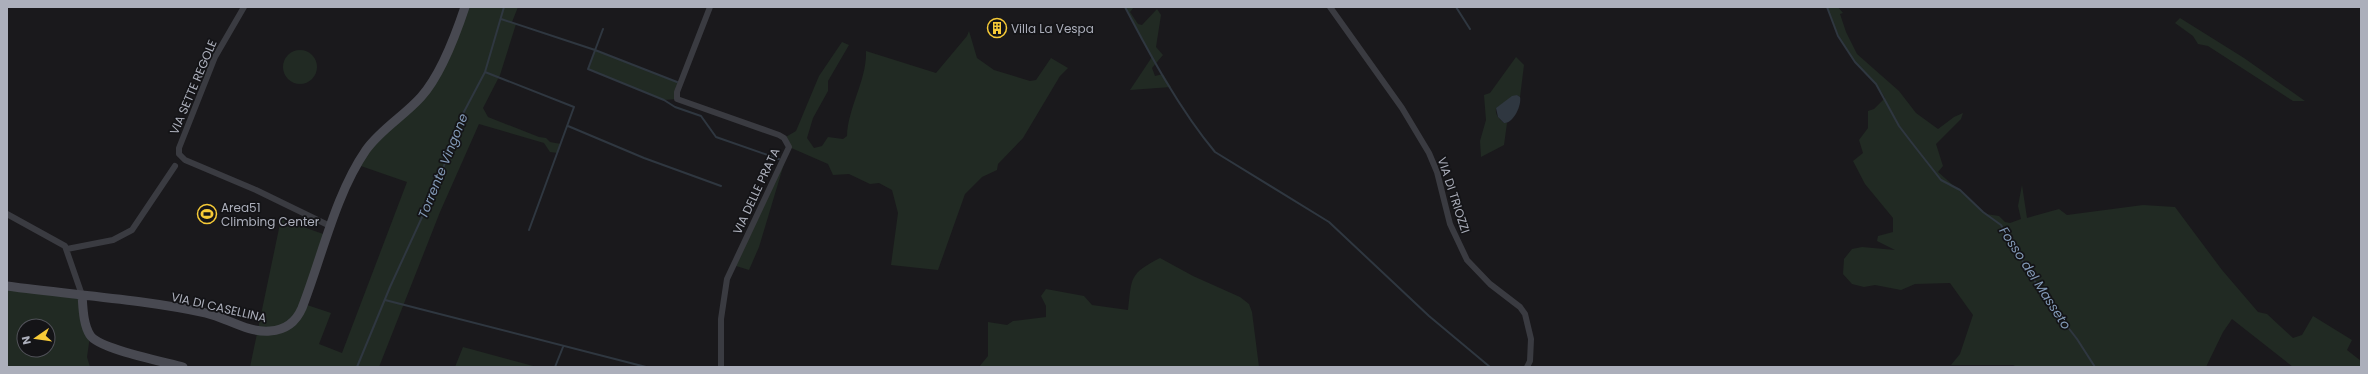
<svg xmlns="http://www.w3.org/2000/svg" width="2368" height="374" font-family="Poppins,sans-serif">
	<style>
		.green { fill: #212a23; fill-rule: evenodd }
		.water { fill: #2f3740 }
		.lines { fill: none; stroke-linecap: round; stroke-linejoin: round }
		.stream { stroke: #2f3740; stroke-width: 2 }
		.street { stroke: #3a3b41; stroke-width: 6 }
		.secondary { stroke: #484951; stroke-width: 9 }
		.labels { text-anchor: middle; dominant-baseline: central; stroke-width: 3.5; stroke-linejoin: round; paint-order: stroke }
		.poi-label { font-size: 12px; fill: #acafbb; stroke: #141417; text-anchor: start }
		.street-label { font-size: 12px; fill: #acafbb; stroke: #141417 }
		.water-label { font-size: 13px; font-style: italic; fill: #8299b6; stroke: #141417 }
	</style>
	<rect width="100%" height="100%" fill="#1a191c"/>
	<path class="green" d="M465 7H518L512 22 516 24 500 75 483 108 488 117 539 137 546 138 550 142 561 144 558 153 550 152 544 143 479 124 440 212 379 367H250L281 219 326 235 304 304 331 313 319 344 342 353 407 182 358 165 361 160 425 92Z
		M1125 7H1134L1130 12 1138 24 1142 25 1157 9 1161 15 1156 47 1163 55 1152 68 1155 76 1163 74 1171 87 1130 90 1152 57Z
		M1827 7H1838L1843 13 1840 14 1846 32 1857 54 1899 91 1916 113 1938 129 1954 117 1963 113 1961 119 1936 144 1943 166 1938 172 1986 214 1999 216 2005 222 2010 223 2021 219 2018 206 2022 185 2027 218 2059 209 2067 215 2143 205 2175 207 2222 270 2258 312 2267 314 2293 338 2302 335 2313 316 2352 340 2347 350 2361 361V367H2293L2232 319 2223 332 2206 367H2017L2013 365H1951L1960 354 1973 315 1950 283 1915 284 1901 290 1875 285 1864 287 1852 284 1843 274 1844 259 1852 249 1862 247 1895 250 1877 241 1878 236 1893 232V218L1865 184 1853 161 1863 153 1859 140 1868 128V111L1874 109 1885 98C1878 84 1866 74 1856 62 1842 46 1834 27 1827 7Z
		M2180 18 2244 58 2305 101H2293L2208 46 2198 44 2193 36 2175 23Z
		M969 31 977 58 994 70 1030 81 1036 80 1051 58 1068 68 1060 76 1023 138 998 164 997 170 982 177 965 194 938 270 891 265 898 213 892 190 879 183 870 184 849 174 833 175 828 164 789 147 784 138 796 131 819 76 842 42 849 45 828 81V91L813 118 807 138 814 148 822 146 828 137 843 139 847 136C848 107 867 80 866 51L936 73 967 36Z
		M283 67a17 17 0 1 1 34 0a17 17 0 1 1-34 0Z
		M595 50 677 82 680 84 677 99 664 100 588 69Z
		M1516 57 1524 65 1520 97 1517 95 1496 108C1495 115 1499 119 1504 123H1507L1504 145 1481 157 1480 141 1486 120 1484 95 1490 93Z
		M786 157 759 247 749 270 733 265Z
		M1160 258 1193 276 1240 297 1249 304 1252 312 1259 367H979L988 356V322L1007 325 1013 321 1046 317V306L1041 296 1046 289 1084 296 1092 305 1128 310C1132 277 1129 274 1160 258Z
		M7 286 82 295 90 336 87 357 90 367H7ZM24 326H48V350H24Z
		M463 347 537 367H455Z"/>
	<path class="water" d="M1517 95 1520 97C1522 105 1513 124 1504 123L1498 117 1496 108 1512 96Z"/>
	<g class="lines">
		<path class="stream" d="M1125 7C1150 55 1180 110 1215 152L1329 222 1429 316 1490 367
			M1456 7 1470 29
			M1827 7 1838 36 1855 62 1876 84 1899 126 1912 143 1941 180 1960 190 1983 212 2001 225 2043 295 2077 339 2095 367
			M501 19 595 50 677 82
			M603 29 588 69 664 100 675 107 701 116 716 137 779 159
			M485 72 574 107 529 230
			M568 126 644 158 721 186
			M385 300 646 367
			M357 367 390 287 440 178 457 125 485 72 504 7
			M555 367 563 347"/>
		<path class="street" d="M244 7 215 57 179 148V154L185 160 256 190 330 226
			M710 7 677 92V99L779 135 784 138 789 147 727 279 721 319V367
			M1330 7 1402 108 1429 153 1437 172 1450 224 1467 260 1490 284 1520 307 1525 314 1531 339 1530 361 1527 367
			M7 214 65 246 82 295
			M67 249 113 240 132 230 175 166"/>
		<path class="secondary" d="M7 286C73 295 140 299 206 313 227 318 248 333 270 331 286 330 296 322 302 308 322 257 335 195 366 150 381 129 404 116 421 97 440 76 456 34 465 7
			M82 295C83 307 83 324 90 335 98 349 165 362 183 367"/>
	</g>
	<defs>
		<symbol id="building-ring" viewBox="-11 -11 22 22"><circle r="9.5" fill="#141417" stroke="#f6ca37" stroke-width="1.5"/><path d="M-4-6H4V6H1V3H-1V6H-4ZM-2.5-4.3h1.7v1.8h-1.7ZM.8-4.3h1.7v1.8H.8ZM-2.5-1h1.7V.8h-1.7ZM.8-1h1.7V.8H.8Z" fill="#f6ca37"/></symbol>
		<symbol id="stadium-ring" viewBox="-11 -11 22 22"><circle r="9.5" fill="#141417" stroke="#f6ca37" stroke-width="1.5"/><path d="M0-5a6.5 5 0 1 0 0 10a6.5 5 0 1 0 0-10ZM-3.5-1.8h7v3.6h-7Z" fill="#f6ca37"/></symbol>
	</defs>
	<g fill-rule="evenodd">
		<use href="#building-ring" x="986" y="17" width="22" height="22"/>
		<use href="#stadium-ring" x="196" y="203" width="22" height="22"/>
	</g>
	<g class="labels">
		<g class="poi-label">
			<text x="1011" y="28">Villa La Vespa</text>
			<text x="221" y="207">Area51<tspan x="221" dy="14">Climbing Center</tspan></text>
		</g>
		<g class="street-label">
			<text transform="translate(193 87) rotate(-67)">VIA SETTE REGOLE</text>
			<text transform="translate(756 191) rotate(-65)">VIA DELLE PRATA</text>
			<text transform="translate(1454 195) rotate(72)">VIA DI TRIOZZI</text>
			<text transform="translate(219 307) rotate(13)">VIA DI CASELLINA</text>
		</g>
		<g class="water-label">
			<text transform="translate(443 166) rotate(-68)">Torrente Vingone</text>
			<text transform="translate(2035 278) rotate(57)">Fosso del Masseto</text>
		</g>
	</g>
	<rect width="2368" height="374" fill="none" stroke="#acafbb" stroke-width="16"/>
	<g transform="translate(36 338) rotate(257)"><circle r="19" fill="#141417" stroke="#515259"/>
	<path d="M0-3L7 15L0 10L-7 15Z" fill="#f6ca37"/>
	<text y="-6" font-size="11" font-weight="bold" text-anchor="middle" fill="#acafbb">N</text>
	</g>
</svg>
